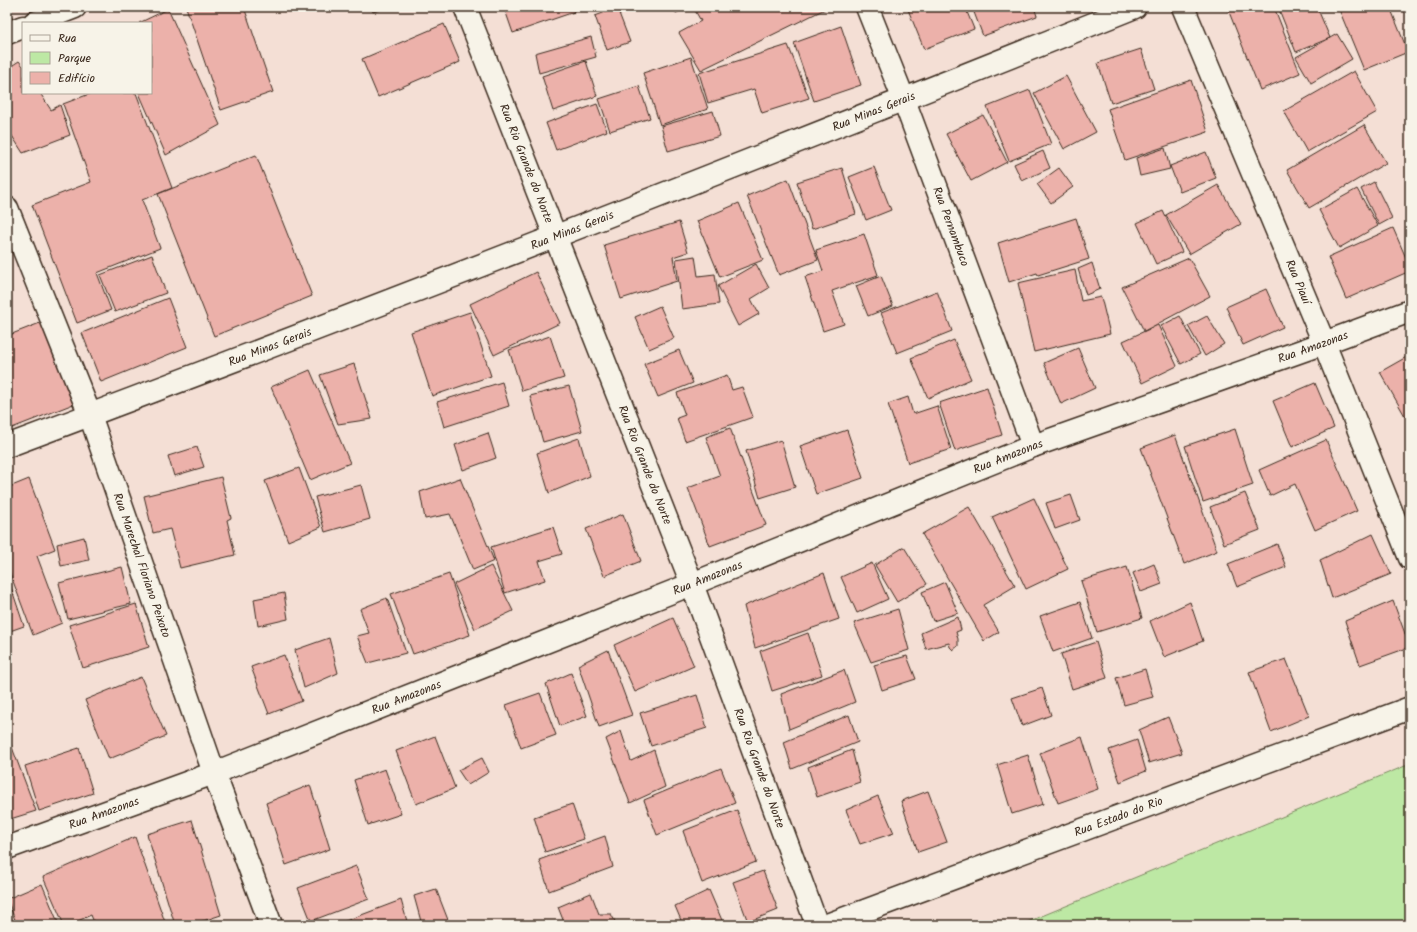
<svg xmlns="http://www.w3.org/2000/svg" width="1417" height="932" font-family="Kalam,sans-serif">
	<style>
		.green { fill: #bde8a4; stroke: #7c8961 }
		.building { fill: #ecb1aa; stroke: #3b2a1e }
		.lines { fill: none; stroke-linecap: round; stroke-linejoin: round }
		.street-casing { stroke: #3b2a1e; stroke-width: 25 }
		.street { stroke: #f7f3e8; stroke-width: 22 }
		.labels { text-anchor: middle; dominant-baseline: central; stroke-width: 3; stroke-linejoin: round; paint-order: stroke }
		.street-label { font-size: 12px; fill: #3b2a1e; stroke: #f7f3e8 }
	</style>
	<rect width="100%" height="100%" fill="#f4dfd5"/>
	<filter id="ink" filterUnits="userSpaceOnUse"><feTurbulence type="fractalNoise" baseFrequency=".025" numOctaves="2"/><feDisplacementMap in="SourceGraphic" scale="8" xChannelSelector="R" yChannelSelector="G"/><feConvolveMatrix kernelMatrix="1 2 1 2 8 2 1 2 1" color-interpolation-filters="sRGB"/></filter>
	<g filter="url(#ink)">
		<path class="green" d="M1410 764V925H1020Z"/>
		<path class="building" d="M186 7H244L273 92 221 110Z
			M371 7H389L373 12Z
			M504 7H572L574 12 513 33Z
			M594 7H608L596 11Z
			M673 7H688L676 13Z
			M693 7H824L825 9 701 70 679 33 701 21Z
			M907 7H965L974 29 924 49Z
			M972 7H1034L1037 16 983 36Z
			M1227 7H1274L1300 73 1260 90Z
			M1278 7H1317L1330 38 1296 52Z
			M1338 7H1390L1408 52 1364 70Z
			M617 8 630 42 607 50 595 16Z
			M168 9 220 125 166 155 139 93H151V23H139Z
			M444 24 460 62 378 97 362 59Z
			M841 26 861 85 814 101 794 43Z
			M1337 34 1352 59 1311 83 1296 57Z
			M591 37 596 57 539 73 535 53Z
			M788 45 809 98 762 113 754 89 708 103 699 73Z
			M1141 49 1154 89 1111 103 1098 63Z
			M691 57 708 109 660 125 643 73Z
			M19 61 23 66V93H40L51 110 60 105 70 135 23 153 7 128V69Z
			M586 61 597 96 553 111 542 76Z
			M1354 71 1377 112 1307 152 1284 111Z
			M1066 76 1096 132 1064 149 1034 93Z
			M1191 80 1208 132 1125 160 1108 109Z
			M639 86 650 118 610 131 599 99Z
			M1030 90 1051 144 1009 161 987 107Z
			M92 93H136L172 188 142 200 160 248 97 273 111 310 77 323 32 205 91 182 63 104Z
			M597 104 607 131 556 150 546 123Z
			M713 111 720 136 668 151 661 126Z
			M983 115 1007 162 971 181 946 134Z
			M1364 125 1386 163 1309 208 1287 170Z
			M1165 148 1170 169 1140 176 1136 158Z
			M1043 151 1050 168 1022 181 1014 164Z
			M1206 152 1216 178 1180 192 1170 166Z
			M256 155 312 296 214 336 158 194Z
			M874 167 891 210 866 220 849 177Z
			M842 168 856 214 812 229 797 182Z
			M1059 168 1073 187 1051 203 1037 184Z
			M788 179 818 260 779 275 747 196Z
			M1374 182 1392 218 1379 225 1361 189Z
			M1218 185 1241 224 1189 254 1166 215Z
			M1357 189 1378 226 1339 248 1319 210Z
			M739 203 763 260 720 277 697 221Z
			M1163 211 1182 252 1156 264 1137 223Z
			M1076 218 1089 259 1038 275 1037 273 1009 282 998 243Z
			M679 222 688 252 673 257 677 281 621 299 604 245Z
			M1393 228 1410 267V271L1346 299 1328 257Z
			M864 234 878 275 832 291 844 324 823 331 805 277 823 271 816 250Z
			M152 255 166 293 115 312 100 275Z
			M695 256 698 276 715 274 719 304 682 309 676 259Z
			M1189 258 1210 296 1144 331 1122 287Z
			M1092 263 1100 289 1086 295 1078 269Z
			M756 264 769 288 751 299 759 314 738 326 718 286Z
			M1075 270 1081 301 1101 297 1110 334 1034 352 1018 283Z
			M536 272 560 323 494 355 470 304Z
			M881 276 893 306 868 316 856 286Z
			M1266 289 1283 327 1243 345 1226 307Z
			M937 291 952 331 897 353 881 313Z
			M168 298 187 347 101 382 82 333Z
			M660 306 674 338 649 349 635 317Z
			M470 312 491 376 432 396 411 332Z
			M1180 316 1200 354 1181 364 1161 326Z
			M1207 316 1224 344 1205 356 1188 326Z
			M45 321 76 403 7 430V336Z
			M1158 325 1177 366 1142 383 1123 341Z
			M550 336 564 378 522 391 509 350Z
			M954 340 971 379 928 398 911 358Z
			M1078 348 1095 388 1061 404 1044 363Z
			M679 350 693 383 658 397 644 364Z
			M1410 355V413L1405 416 1380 372Z
			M354 364 372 419 338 424 320 375Z
			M310 370 350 463 310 480 271 387Z
			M727 375 732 390 742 387 753 417 685 441 677 418 685 415 677 393Z
			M502 382 509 406 444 427 437 402Z
			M1315 383 1334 428 1292 447 1273 401Z
			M569 386 582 431 543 442 530 396Z
			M987 387 1002 435 955 451 939 403Z
			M908 397 913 414 937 406 951 449 908 463 888 404Z
			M730 428 766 525 710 546 688 488 720 476 706 437Z
			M1235 429 1253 485 1203 502 1185 446Z
			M847 430 863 478 816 494 800 446Z
			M488 433 496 458 463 470 455 445Z
			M1175 435 1217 551 1184 564 1141 448Z
			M579 438 590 476 549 493 537 453Z
			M781 440 795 487 760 498 746 451Z
			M1326 440 1357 511 1315 530 1295 484 1270 496 1259 470Z
			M197 447 204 467 174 476 168 456Z
			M299 468 321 527 288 541 265 481Z
			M221 477 231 518 227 520 235 555 180 568 170 529 153 533 144 496Z
			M460 478 494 561 473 570 450 514 425 519 420 492Z
			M29 479 55 549 37 556 62 623 33 635 7 565V488Z
			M361 485 370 519 325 532 315 497Z
			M1245 493 1260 530 1224 544 1210 507Z
			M1071 495 1080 520 1055 529 1046 503Z
			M1034 498 1068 569 1026 589 992 517Z
			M969 507 1015 586 983 605 999 632 984 641 922 534Z
			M623 514 641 561 604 576 586 529Z
			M553 527 562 554 539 561 545 580 505 593 491 547Z
			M1373 534 1391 574 1332 598 1320 560Z
			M84 537 89 560 61 566 57 544Z
			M1277 544 1286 567 1237 587 1228 564Z
			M904 547 927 584 897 602 875 565Z
			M872 563 888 599 857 613 841 577Z
			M1154 564 1162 584 1141 592 1133 573Z
			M491 566 513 611 475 629 454 584Z
			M122 567 131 604 68 619 59 583Z
			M1127 567 1142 618 1097 632 1081 581Z
			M824 573 839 619 755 648 744 606Z
			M449 574 470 635 413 654 391 594Z
			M7 575 24 626 7 632Z
			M945 582 958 613 933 621 922 592Z
			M284 593 288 619 258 626 254 599Z
			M387 598 406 653 368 663 357 636 369 633 360 609Z
			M1393 601 1410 647 1360 665 1345 621Z
			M1080 602 1092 638 1053 652 1040 616Z
			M1190 602 1203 641 1164 657 1150 621Z
			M136 604 149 647 83 668 69 625Z
			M898 609 909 650 871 662 854 623Z
			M958 617 961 630 956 632 958 639V646L953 650 950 647 949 643 926 649 921 633Z
			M673 618 694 666 635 692 614 645Z
			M808 633 822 675 772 691 760 651Z
			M329 638 338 673 304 688 295 650Z
			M1096 642 1107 678 1072 689 1061 654Z
			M608 650 632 715 599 727 578 665Z
			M284 655 302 701 269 714 251 667Z
			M907 656 916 679 882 690 874 665Z
			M1286 659 1309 716 1271 732 1249 672Z
			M1145 669 1153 697 1124 705 1116 678Z
			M844 670 855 702 789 729 781 694Z
			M571 673 587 716 560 726 546 684Z
			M141 677 166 736 109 759 85 700Z
			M1042 688 1051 715 1022 726 1012 698Z
			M540 693 556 735 521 748 506 705Z
			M697 695 707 728 651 746 640 713Z
			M849 715 858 742 792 769 784 742Z
			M1168 717 1182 753 1149 763 1139 730Z
			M621 731 631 761 654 750 665 787 630 803 606 739Z
			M7 734 36 811 7 820Z
			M435 736 455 788 416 804 396 751Z
			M1082 737 1098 789 1058 803 1040 753Z
			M1137 740 1146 771 1120 782 1109 750Z
			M79 748 93 793 39 811 25 766Z
			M852 750 860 782 817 797 808 767Z
			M1028 755 1043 804 1012 814 997 765Z
			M482 758 489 772 468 785 458 770Z
			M721 768 735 803 657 835 644 800Z
			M385 769 401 814 368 825 354 780Z
			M310 785 330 849 286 865 266 803Z
			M928 791 947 842 918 852 901 801Z
			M878 796 894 833 860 844 846 810Z
			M572 804 584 839 545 852 534 817Z
			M737 810 756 862 702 883 683 831Z
			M192 820 221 915 191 925H175L147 834Z
			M605 836 613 867 549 891 539 860Z
			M135 837 166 925H95L91 915 69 925H64L43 877Z
			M356 866 369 899 311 921 298 888Z
			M763 871 778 910 748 922 733 882Z
			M42 884 59 925H17L7 899Z
			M436 889 450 925H422L414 896Z
			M709 890 724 925H683L675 906Z
			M591 893 599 914H611L617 925H565L558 907Z
			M401 900 408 925H335Z"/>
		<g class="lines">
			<defs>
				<g id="street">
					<path id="s1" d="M465 7 692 584 817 925"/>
					<path id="s2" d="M867 7 904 100 1033 446"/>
					<path id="s3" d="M1183 7 1324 343 1410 558"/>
					<path d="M34 23 75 7"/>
					<path d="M7 33 23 27"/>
					<path id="s4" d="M7 208 90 415 214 773 271 925"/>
					<path id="s5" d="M7 446C385 305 761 157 1135 7"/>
					<path id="s6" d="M7 848 214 773 692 584 1033 446 1324 343 1410 311"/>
					<path id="s7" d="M827 925 1410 708"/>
				</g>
			</defs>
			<use href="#street" class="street-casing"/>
			<use href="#street" class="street"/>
		</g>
	</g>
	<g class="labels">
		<g class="street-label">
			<text stroke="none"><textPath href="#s5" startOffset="929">Rua Minas Gerais</textPath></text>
			<text stroke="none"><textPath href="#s1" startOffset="168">Rua Rio Grande do Norte</textPath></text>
			<text stroke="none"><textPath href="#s2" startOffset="235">Rua Pernambuco</textPath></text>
			<text stroke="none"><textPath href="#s5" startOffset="605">Rua Minas Gerais</textPath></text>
			<text stroke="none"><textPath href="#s3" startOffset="298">Rua Piauí</textPath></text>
			<text stroke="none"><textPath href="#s5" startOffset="281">Rua Minas Gerais</textPath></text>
			<text stroke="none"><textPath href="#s6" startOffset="1399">Rua Amazonas</textPath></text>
			<text stroke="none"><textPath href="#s6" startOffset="1075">Rua Amazonas</textPath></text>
			<text stroke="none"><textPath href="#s1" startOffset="492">Rua Rio Grande do Norte</textPath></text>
			<text stroke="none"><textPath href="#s4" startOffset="382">Rua Marechal Floriano Peixoto</textPath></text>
			<text stroke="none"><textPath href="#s6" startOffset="751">Rua Amazonas</textPath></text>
			<text stroke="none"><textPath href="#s6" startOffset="427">Rua Amazonas</textPath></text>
			<text stroke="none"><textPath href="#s1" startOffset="816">Rua Rio Grande do Norte</textPath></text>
			<text stroke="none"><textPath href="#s6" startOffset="103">Rua Amazonas</textPath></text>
			<text stroke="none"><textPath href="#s7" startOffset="311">Rua Estado do Rio</textPath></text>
		</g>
	</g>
	<rect width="1417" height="932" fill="none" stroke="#f7f3e8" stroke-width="24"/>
	<rect x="12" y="12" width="1393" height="908" fill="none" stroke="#3b2a1e" stroke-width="1.5" filter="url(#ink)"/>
	<rect x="22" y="22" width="130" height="72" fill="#f7f3e8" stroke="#aca397"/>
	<rect x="30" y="35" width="20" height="6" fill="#f7f3e8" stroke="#aca397"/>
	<text x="58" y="42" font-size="12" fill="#3b2a1e">Rua</text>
	<rect x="30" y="52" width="20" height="12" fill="#bde8a4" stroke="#aca397"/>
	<text x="58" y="62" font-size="12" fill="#3b2a1e">Parque</text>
	<rect x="30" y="72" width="20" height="12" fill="#ecb1aa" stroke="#aca397"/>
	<text x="58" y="82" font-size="12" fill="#3b2a1e">Edifício</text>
</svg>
